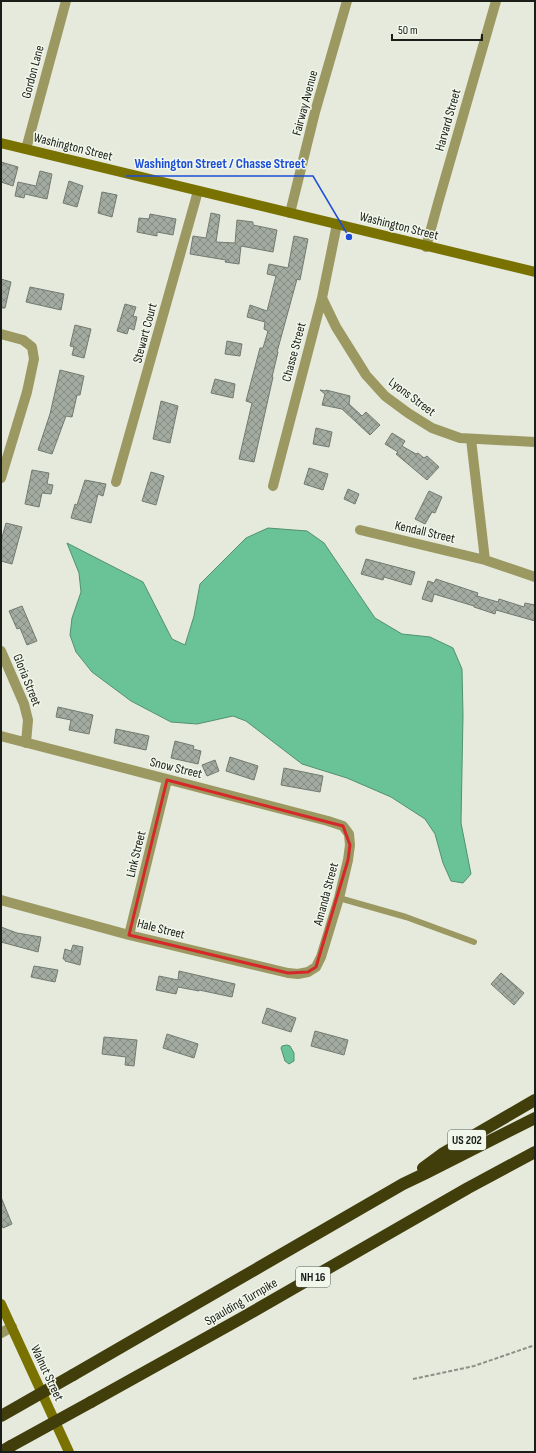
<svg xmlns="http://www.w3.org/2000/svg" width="536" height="1453" font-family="'Sofia Sans Condensed',sans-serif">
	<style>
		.water { fill: #6ac396; stroke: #529170 }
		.building { fill: url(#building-cross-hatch); stroke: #727a71 }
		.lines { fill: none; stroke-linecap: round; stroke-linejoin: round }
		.path { stroke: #8c9086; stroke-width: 2; stroke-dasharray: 4 2; stroke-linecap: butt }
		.lane { stroke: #9c9861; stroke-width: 6 }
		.street { stroke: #9c9861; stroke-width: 10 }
		.secondary { stroke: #797100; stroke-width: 10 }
		.highway { stroke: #413e0c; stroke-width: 12 }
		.highway-bridge { stroke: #413e0c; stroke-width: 12 }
		.marked { fill: none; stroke: #d62828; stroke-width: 3; stroke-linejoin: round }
		.labels { text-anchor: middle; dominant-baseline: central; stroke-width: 3; stroke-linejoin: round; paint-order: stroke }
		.shield { fill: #f2f7eb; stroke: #5c5e57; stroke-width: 1 }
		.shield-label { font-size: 12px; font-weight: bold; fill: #1b1d18 }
		.street-label { font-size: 13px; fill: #1b1d18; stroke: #f2f7eb }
		.leader { fill: none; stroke: #1d4ed8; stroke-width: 1.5 }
		.callout-dot { fill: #1d4ed8; stroke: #f2f7eb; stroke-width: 1.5 }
		.callout-label { font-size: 14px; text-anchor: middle; font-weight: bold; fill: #1d4ed8; stroke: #f2f7eb; stroke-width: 3; stroke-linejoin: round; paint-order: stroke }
	</style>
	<defs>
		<pattern id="building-cross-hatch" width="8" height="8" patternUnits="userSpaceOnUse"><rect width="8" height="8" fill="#a3aba1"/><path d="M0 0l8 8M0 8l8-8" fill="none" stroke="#848b82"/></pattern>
	</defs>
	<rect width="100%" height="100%" fill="#e5eadd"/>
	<path class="water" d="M268 528 307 531 324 543 375 618 402 634 430 637 453 648 462 669 463 715 461 823 471 874 463 883 451 881 443 863 435 834 425 819 391 797 347 778 302 764 246 721 233 716 197 724 171 722 131 701 92 672 76 652 70 635 72 618 81 592 79 573 67 543 143 582 172 639 185 645 194 616 200 584 246 538Z
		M287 1045 290 1046 294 1053V1061L289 1064 285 1061 281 1048 282 1046Z"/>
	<path class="building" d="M1 162 18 167 13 186 1 182Z
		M40 171 52 174 47 199 25 194 24 198 15 196 18 182 36 186Z
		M69 181 83 186 77 207 63 203Z
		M102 192 117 195 112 217 98 213Z
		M211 213 220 215 216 242 235 243 237 220 253 222V225L277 230 273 252 241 246 239 264 225 262 226 260 190 254 193 236 206 238Z
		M150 214 176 219 173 235 157 232V236L137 232 139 218 149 219Z
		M294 236 308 239 300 280 297 279 277 352H278L272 377H273L254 462 239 459 252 403 246 401 260 348H263L268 331 264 329 265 322 247 317 250 305 267 311 276 276 267 274 269 264 288 268Z
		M1 279 11 282 5 308H1Z
		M30 287 64 294 61 310 26 302Z
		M125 304 136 307 133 316 137 317 134 330 129 328 127 334 117 331Z
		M75 325 91 329 84 358 72 355 74 347 70 346Z
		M227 341 242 344 240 356 225 354Z
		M60 370 84 376 80 395H77L72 417 66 416 52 454 38 450 50 414Z
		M215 379 235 384 233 398 211 393Z
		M320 390 326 391V390L350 396 349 404 362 416 366 412 380 425 370 435 342 409 322 405 325 394Z
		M161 401 178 406 170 443 153 439Z
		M316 428 332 432 329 447 313 444Z
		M392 433 405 441 402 446 416 454 418 453 424 458 427 456 439 467 427 480 396 454 398 452 385 444Z
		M309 468 328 474 323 490 304 484Z
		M32 470 49 473 47 484 53 485 51 494 42 493 39 507 25 504Z
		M151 472 164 476 156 505 142 501Z
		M85 480 106 484 103 496 98 494 91 523 71 518 75 504 77 505Z
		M348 489 359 494 355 504 344 499Z
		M429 491 442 497 435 513 432 512 425 524 415 519Z
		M6 523 22 527 12 564 1 561V541Z
		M366 559 415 572 411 585 384 577 383 580 361 574Z
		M436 579 478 593 477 596 498 602 499 599 524 607 525 603 535 605V621L496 610 495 614 474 607V606L434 594 432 602 422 599 428 581 434 583Z
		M22 606 37 641 27 645 20 628 17 629 9 611Z
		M58 707 93 715 89 734 69 730 71 720 56 717Z
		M116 729 149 736 146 750 114 743Z
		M175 741 194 746 193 749 201 751 198 764 171 758Z
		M230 757 258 766 254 780 226 771Z
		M215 760 219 771 207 776 202 765Z
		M284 768 323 776 320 792 281 785Z
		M1 927 17 933 41 937 38 952 1 942Z
		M73 945 83 947 80 965 65 961V959H63L65 949 71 951Z
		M34 966 58 970 55 982 31 977Z
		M179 971 235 984 232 997 199 990V991L178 987 176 994 156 990 159 976 178 980Z
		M501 973 524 993 514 1005 491 984Z
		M267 1008 296 1018 291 1032 262 1023Z
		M315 1031 348 1040 344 1055 311 1046Z
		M167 1034 198 1044 194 1058 163 1048Z
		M104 1037 137 1040 134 1066 125 1065 126 1057 102 1054Z
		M1 1197 12 1224 3 1228 1 1222Z"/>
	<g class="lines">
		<path class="path" d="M413 1379 474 1366 535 1345"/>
		<path class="lane" d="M339 898 406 917 474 942"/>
		<path class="street" d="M26 149 66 1
			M290 213 315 112 347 1
			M426 247 438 203 496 1
			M322 298 336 327 366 375 385 396 408 413 432 428 460 438 535 442
			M1 334 23 340 32 347 34 359 27 392 1 478
			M471 439 485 560
			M116 482 198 191
			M273 486 322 298 337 224
			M360 530 485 560 535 577
			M1 651 24 704 28 720 26 743
			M1 736 328 821 343 826 349 834 350 845 348 860 339 898 321 957 316 967 308 972 298 974 288 973 129 935 1 900
			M129 935 167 780
			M1 1333 12 1327"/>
		<path class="secondary" d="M1 143 535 272
			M1 1304 69 1452"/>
		<path class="highway" d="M423 1168 442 1154 535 1100
			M73 1375 403 1184 426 1173 535 1118
			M91 1402 240 1319 468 1188 535 1152
			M1 1452 11 1446"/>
		<path class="highway-bridge" d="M1 1416 73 1375
			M11 1446 91 1402"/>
	</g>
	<path class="marked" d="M167 780 343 826 350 845 348 860 316 967 308 972 288 973 129 935Z"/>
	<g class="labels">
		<g class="shield">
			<rect x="448" y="1130" width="38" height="20" rx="3"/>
			<rect x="296" y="1267" width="34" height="20" rx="3"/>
		</g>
		<g class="shield-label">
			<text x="467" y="1140">US 202</text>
			<text x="313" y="1277">NH 16</text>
		</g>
		<g class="street-label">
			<text transform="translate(33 72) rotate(-75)">Gordon Lane</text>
			<text transform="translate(305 103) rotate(-75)">Fairway Avenue</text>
			<text transform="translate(448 120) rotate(-74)">Harvard Street</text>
			<text transform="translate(73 147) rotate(14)">Washington Street</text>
			<text transform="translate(399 226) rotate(14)">Washington Street</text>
			<text transform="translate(145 333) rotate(-75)">Stewart Court</text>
			<text transform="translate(294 352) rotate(-75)">Chasse Street</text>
			<text transform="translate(412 397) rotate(37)">Lyons Street</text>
			<text transform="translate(425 532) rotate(13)">Kendall Street</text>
			<text transform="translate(27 680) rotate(68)">Gloria Street</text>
			<text transform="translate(176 768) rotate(14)">Snow Street</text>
			<text transform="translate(136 854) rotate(-76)">Link Street</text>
			<text transform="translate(326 894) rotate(-75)">Amanda Street</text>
			<text transform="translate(161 929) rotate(14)">Hale Street</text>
			<text transform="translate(241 1302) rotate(-30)">Spaulding Turnpike</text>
			<text transform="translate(47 1373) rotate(65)">Walnut Street</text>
		</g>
	</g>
	<path class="leader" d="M349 237L313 176H126"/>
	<circle class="callout-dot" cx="349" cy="237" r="4"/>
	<g class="callout-label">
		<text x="220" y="168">Washington Street / Chasse Street</text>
	</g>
	<rect width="536" height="1453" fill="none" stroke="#1b1d18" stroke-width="4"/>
	<path d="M392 34v6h90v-6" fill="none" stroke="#1b1d18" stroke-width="2"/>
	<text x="398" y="34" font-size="12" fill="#1b1d18" stroke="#f2f7eb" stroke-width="3" paint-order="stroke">50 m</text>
</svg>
